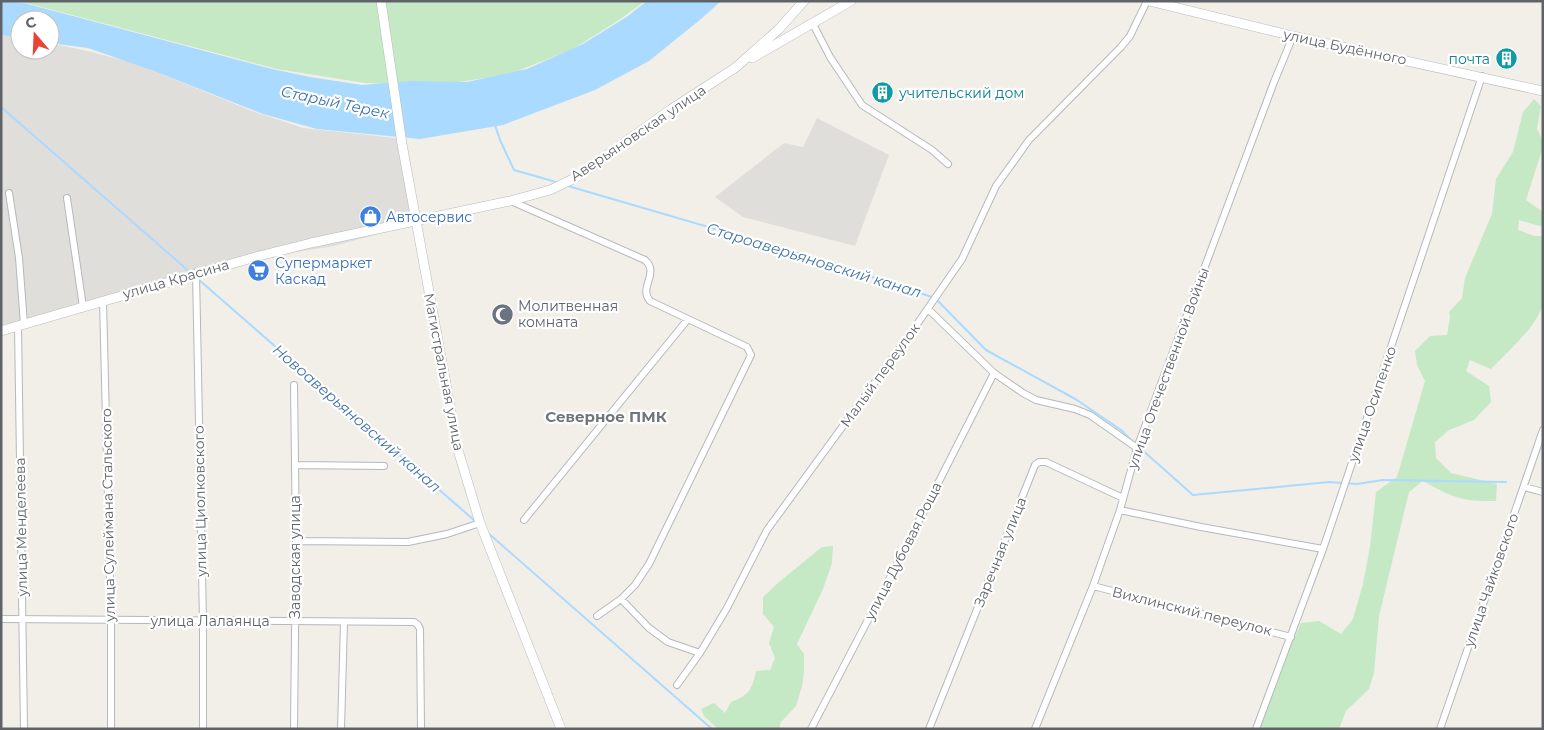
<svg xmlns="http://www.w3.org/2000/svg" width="1544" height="730" font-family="Montserrat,sans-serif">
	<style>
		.industrial { fill: #e0deda }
		.green { fill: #c5e8c5 }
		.water { fill: #aadaff }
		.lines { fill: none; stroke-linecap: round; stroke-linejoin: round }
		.stream { stroke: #aadaff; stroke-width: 2 }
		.street-casing { stroke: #b5b8bc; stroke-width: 8 }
		.secondary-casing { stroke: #b6babf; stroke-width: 10 }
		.street { stroke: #fff; stroke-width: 6 }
		.secondary { stroke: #fff; stroke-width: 9 }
		.labels { text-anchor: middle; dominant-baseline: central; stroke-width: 4.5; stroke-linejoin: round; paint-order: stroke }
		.street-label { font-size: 14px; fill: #5f6368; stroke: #fff }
		.culture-label { font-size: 14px; fill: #0d838f; stroke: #fff; text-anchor: end }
		.shop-label { font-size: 14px; fill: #366cbe; stroke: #fff; text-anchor: start }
		.worship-label { font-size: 14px; fill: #5b616d; stroke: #fff; text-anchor: start }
		.water-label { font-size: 15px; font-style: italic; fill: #4174aa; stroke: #fff }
		.neighbourhood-label { font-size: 15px; font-weight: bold; fill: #70757a; stroke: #fff }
	</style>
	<rect width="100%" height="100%" fill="#f1efe8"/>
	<path class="industrial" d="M1 35 20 38V50H50V43L87 51 134 63 252 111 303 128 404 139 419 223 334 246 241 261 1 329Z
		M817 118 889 155 855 246 743 217 715 197 784 143 803 147Z"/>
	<path class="green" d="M19 1H645L619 20 573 49 510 74 440 85 365 83 277 69Z
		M1534 99 1541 106 1537 129 1543 141V147L1526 200 1543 212V225L1540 226 1519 220 1518 230 1534 236H1543V305C1533 331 1510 349 1491 369L1470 360 1466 371 1489 386 1491 402 1474 420 1449 430 1435 442 1436 458 1451 473 1497 484 1496 501C1463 502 1451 497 1423 481L1409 492 1379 616 1374 673 1369 689 1346 711 1339 729H1262L1257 722 1301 623 1319 621 1341 634 1353 619 1363 584 1370 547 1376 492 1397 477 1425 381 1417 365 1415 351 1430 336 1447 335 1450 317 1449 312 1462 298 1465 278 1492 214 1496 179 1513 152 1523 112Z
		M833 546 832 563 823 589 797 644 804 654V673L802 686 796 706 781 722 779 729H718L704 716 701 709 714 703 725 713 731 702C749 695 752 690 756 671L770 670 775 658 769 643 774 627 763 614V597L779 582 822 547Z"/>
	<path class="water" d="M1 1 24 3 272 69 310 77 362 85 411 81 467 82 527 69 583 44 628 16 647 1H721L701 19 649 61 595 90 503 125 420 139 317 129 263 114 154 71 88 48 50 43V20H20V38L1 35Z"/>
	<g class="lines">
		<path class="stream" d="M1 107 191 273
			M495 125 500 140 514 170 556 182
			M568 186 821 260 935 298 986 350 1077 400 1121 430 1133 442
			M198 279 475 521
			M1140 448 1193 495 1329 482 1357 484 1383 480 1506 482
			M488 533 712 729"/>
		<defs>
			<path id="street" d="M813 24 830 57 862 105 932 150 948 164
				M9 193 19 258 24 324
				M67 198 83 307
				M511 201 645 260C660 273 638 288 650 301L747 347 751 355 649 564 635 585 621 599 597 616
				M196 273 203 621V729
				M103 301 111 620V729
				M928 309 994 373 1023 393 1036 400 1075 409 1090 415 1137 448
				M18 326 24 729
				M295 465 384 466
				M1524 487 1543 492
				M1120 510 1201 527 1323 549
				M524 520 688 319
				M296 541 408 542 447 534 480 523
				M1093 586 1291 637
				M621 599 649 628 668 642 700 653
				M1 619 414 622 418 625 420 629 421 729
				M677 685 700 653 727 608 767 530 913 330 962 259 996 186 1029 140 1121 47 1130 36 1147 1
				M294 729 296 541 294 385
				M341 729 344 622
				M811 729 894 570 994 373
				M929 729 1035 465 1039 462H1046L1123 498
				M1035 729 1093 586 1120 510 1137 448 1274 82 1293 36
				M1256 729 1323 549 1482 76
				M1440 729 1543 430"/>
			<path id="secondary" d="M381 1 402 144 458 450 480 523 561 729
				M1149 1 1293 36 1543 91
				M752 58 851 1
				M1 331 259 256 311 243 510 201 550 190 575 178 670 110 735 68 778 30 804 1"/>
		</defs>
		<use href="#street" class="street-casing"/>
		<use href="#secondary" class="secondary-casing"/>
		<use href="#street" class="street"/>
		<use href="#secondary" class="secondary"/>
	</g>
	<defs>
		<symbol id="building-disc" viewBox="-11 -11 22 22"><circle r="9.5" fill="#0f9aa8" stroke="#fff"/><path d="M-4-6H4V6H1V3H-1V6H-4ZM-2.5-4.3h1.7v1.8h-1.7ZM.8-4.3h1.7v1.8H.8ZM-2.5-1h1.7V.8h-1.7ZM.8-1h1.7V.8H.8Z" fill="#fff"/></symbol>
		<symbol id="shop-disc" viewBox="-11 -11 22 22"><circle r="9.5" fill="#3f7fe0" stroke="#fff"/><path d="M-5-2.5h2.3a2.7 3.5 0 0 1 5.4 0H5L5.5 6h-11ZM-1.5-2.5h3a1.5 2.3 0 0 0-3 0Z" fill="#fff"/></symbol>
		<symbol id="supermarket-disc" viewBox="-11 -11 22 22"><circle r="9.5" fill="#3f7fe0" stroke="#fff"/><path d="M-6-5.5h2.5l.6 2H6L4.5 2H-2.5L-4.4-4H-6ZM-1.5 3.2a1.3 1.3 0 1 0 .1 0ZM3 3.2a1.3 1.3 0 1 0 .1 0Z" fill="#fff"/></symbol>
		<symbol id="mosque-disc" viewBox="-11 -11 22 22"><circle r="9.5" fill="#6b7280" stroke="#fff"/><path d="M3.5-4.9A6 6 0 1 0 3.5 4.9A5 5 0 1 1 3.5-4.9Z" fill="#fff"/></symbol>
	</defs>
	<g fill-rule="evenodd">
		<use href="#building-disc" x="1494" y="46" width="25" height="25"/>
		<use href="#building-disc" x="870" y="80" width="25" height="25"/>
		<use href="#shop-disc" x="358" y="204" width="25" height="25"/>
		<use href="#supermarket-disc" x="246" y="258" width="25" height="25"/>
		<use href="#mosque-disc" x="490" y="302" width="25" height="25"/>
	</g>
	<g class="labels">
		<g class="street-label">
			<text transform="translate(1345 47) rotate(12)">улица Будённого</text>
			<text transform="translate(638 133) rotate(-34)">Аверьяновская улица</text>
			<text transform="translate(176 279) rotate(-16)">улица Красина</text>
			<text transform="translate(1168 368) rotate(-70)">улица Отечественной Войны</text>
			<text transform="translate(444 372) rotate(79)">Магистральная улица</text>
			<text transform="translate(880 375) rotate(-54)">Малый переулок</text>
			<text transform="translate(1372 404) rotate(-71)">улица Осипенко</text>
			<text transform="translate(200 501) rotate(-91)">улица Циолковского</text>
			<text transform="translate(108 515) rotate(-91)">улица Сулеймана Стальского</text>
			<text transform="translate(21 527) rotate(-91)">улица Менделеева</text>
			<text transform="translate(903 551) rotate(-63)">улица Дубовая Роща</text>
			<text transform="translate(1000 552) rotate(-68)">Заречная улица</text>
			<text transform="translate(295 557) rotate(-90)">Заводская улица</text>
			<text transform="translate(1491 580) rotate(-71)">улица Чайковского</text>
			<text transform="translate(1192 611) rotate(14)">Вихлинский переулок</text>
			<text x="210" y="621">улица Лалаянца</text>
		</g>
		<g class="culture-label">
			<text x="1490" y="59">почта</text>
			<text x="899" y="93" text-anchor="start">учительский дом</text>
		</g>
		<g class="shop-label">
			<text x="386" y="217">Автосервис</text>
			<text x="275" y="263">Супермаркет<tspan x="275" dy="16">Каскад</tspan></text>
		</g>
		<g class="worship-label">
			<text x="518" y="306">Молитвенная<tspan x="518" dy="16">комната</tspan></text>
		</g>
		<g class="water-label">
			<text transform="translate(335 102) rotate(12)">Старый Терек</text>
			<text transform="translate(814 260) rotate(17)">Староаверьяновский канал</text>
			<text transform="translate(357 418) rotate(41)">Новоаверьяновский канал</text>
		</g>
		<g class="neighbourhood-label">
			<text x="606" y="416">Северное ПМК</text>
		</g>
	</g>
	<rect width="1544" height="730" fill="none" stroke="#5f6368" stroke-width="5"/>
	<g transform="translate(35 35) rotate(341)"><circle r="24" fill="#ffffff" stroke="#bfc1c3"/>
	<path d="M0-4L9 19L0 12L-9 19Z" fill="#ea4335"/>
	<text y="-8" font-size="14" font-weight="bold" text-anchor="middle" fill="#5f6368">С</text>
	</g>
</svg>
